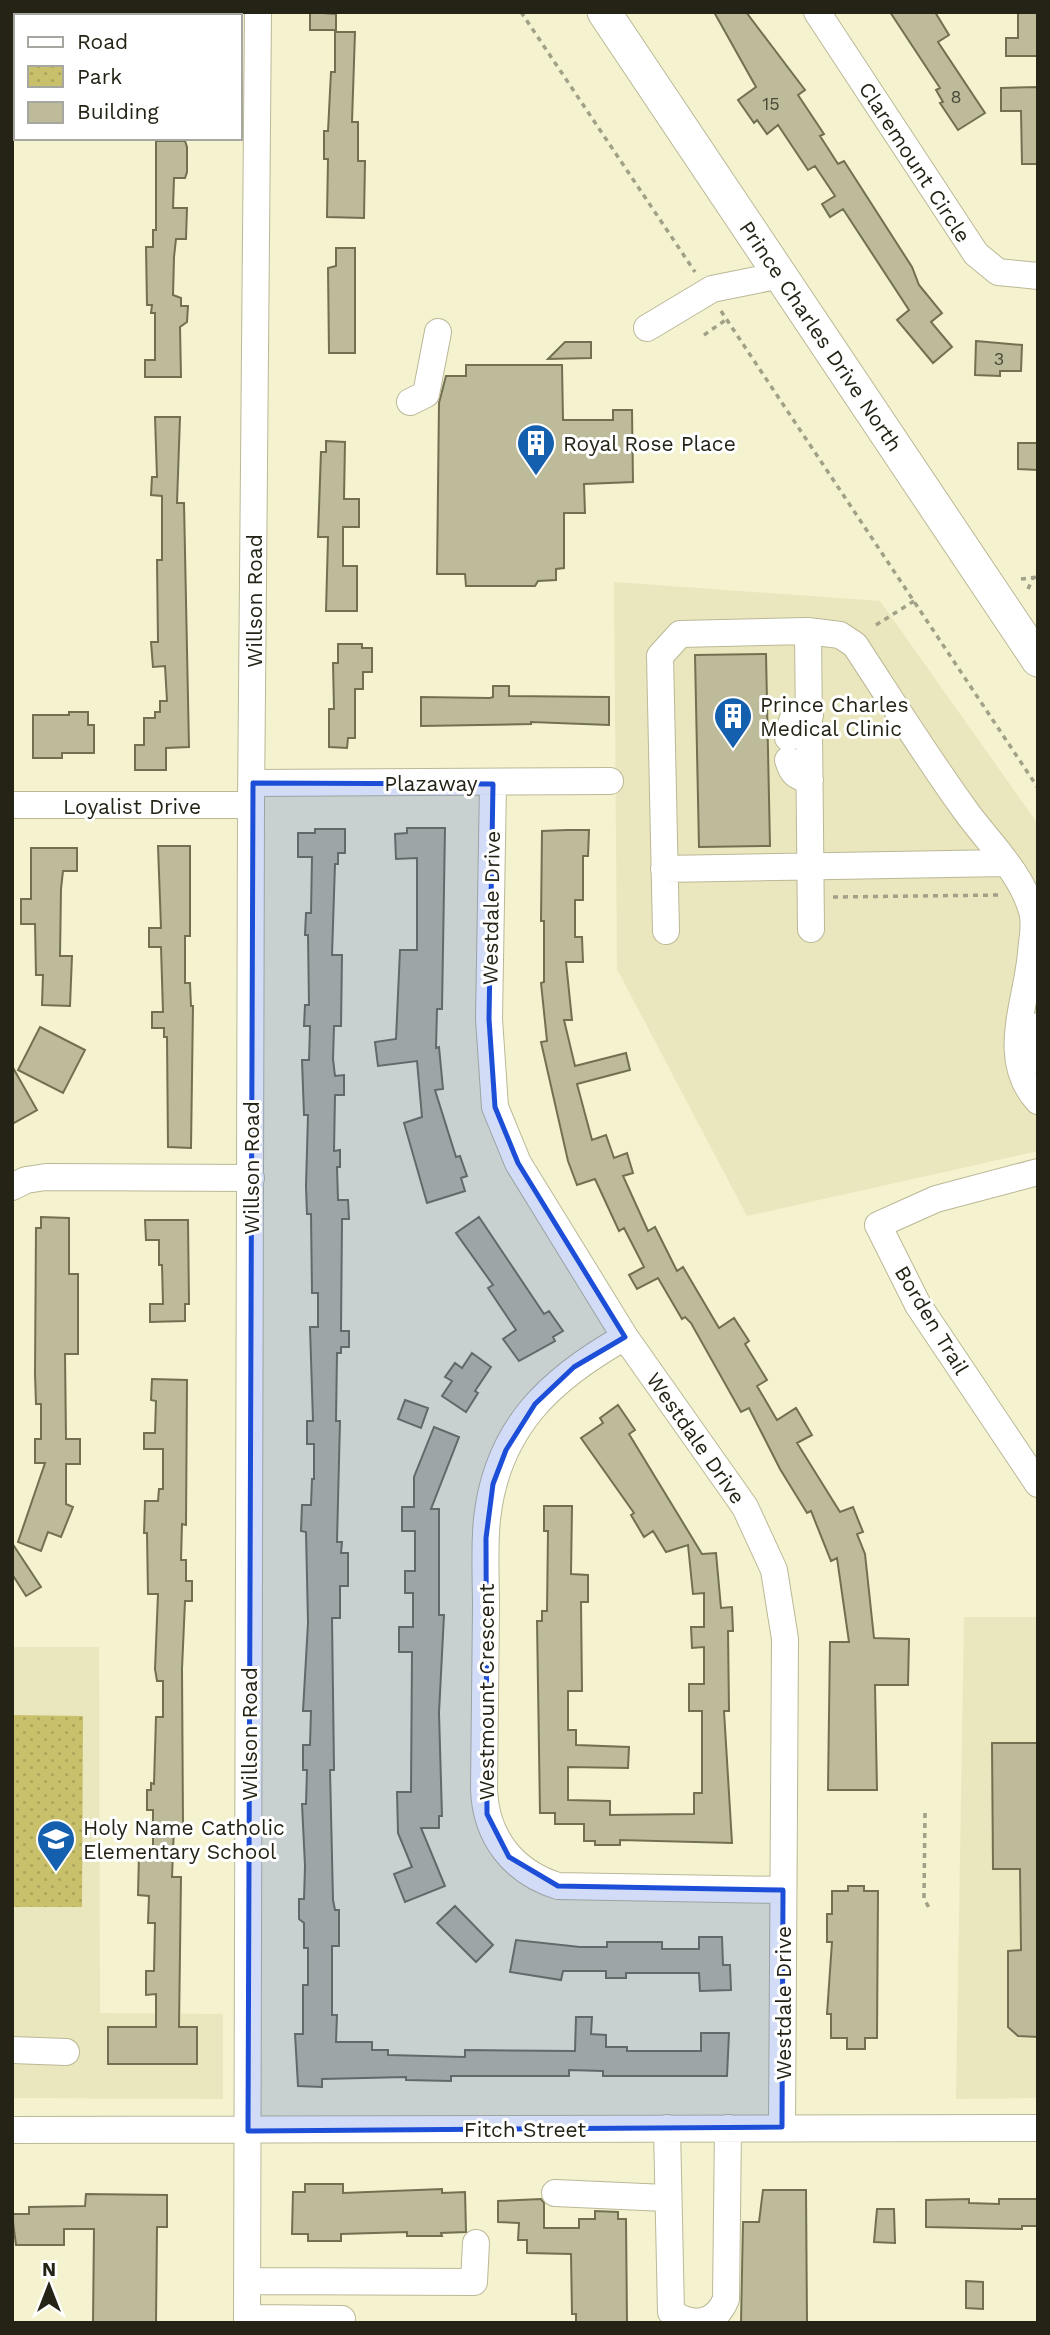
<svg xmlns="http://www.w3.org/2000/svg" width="1050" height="2335" font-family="'Work Sans',sans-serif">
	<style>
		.built { fill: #eae7be }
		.park { fill: url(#park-dots) }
		.building { fill: #bebb9a; stroke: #727051; stroke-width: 2 }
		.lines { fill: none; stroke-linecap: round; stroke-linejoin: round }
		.minor-casing { stroke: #bbb897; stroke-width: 28 }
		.major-casing { stroke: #bbb897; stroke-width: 35 }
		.path { stroke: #a2a086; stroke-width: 3.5; stroke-dasharray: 5 5; stroke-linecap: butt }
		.minor { stroke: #fff; stroke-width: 26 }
		.major { stroke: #fff; stroke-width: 33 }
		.marked { fill: #1d4ed8; fill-opacity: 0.2; stroke: #1d4ed8; stroke-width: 5; stroke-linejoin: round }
		.labels { text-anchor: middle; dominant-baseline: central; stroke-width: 6; stroke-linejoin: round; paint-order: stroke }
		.number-label { font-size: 18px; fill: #4a4937 }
		.street-label { font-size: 21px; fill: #242316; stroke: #fff }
		.poi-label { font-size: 21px; fill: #242316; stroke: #fff; text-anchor: start }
	</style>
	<defs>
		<pattern id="park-dots" width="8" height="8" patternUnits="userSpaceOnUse" patternTransform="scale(1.75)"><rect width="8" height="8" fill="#c8c06a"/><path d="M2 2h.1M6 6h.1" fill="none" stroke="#aca55b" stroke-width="1.8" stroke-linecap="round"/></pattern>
	</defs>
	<rect width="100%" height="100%" fill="#f4f2cf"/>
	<path class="built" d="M614 582 880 601 1038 824V1151L747 1216 617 969Z
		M964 1617H1038V2098L956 2099Z
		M12 1647H99L100 2013 223 2014V2099L12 2098Z"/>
	<path class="park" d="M12 1715 83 1716 82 1907H12Z"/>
	<path class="building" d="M310 12 336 14V30H310Z
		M714 12H746L805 90 798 95 824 134 820 136 838 164 844 161 912 267 919 285 942 313 931 322 952 347 933 363 897 320 909 310 843 209 830 217 822 204 835 196 815 166 808 170 778 125 767 134 757 120 754 123 738 100 756 87Z
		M890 12H935L949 35 938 42 985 113 958 130 940 103 943 102 936 90 940 88Z
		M1018 13H1038V56H1006V38H1018Z
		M335 32H355L352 122H358V161H365L364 218 327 217 328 159H324V131H328L331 72H335Z
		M1038 87V164H1022L1021 111H1001V88Z
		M156 141H185L187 147V172L185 178H174L173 208H187L186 239H176L174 257 173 295 181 298V306H188L187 322 180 327 181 377H145V360H155V313H151L152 305H147L146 247H153V230H156Z
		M336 248H355V353H329L328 268 336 266Z
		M976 341 1022 345 1021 371H1000V376L975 375Z
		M565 342H591V358L548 359Z
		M466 365H562L563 420H613V410H632L633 482 584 484 585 513H564V568L556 569V580L538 581 535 586H466L465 574H437L439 403 446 376H466Z
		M155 417H180L177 503H184L189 747 166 748V770H135V745H144V718H155V712H160V701H167L165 666 153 667 151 642H158L157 560H162V496L151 495 152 477H157Z
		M326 441 345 442 344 499H359V527H343V566H357V611H326L328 537H318L321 452H326Z
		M1018 443H1038V470L1018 469Z
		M338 644H362V648H372V672H363V689H355V738H348L347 748 329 747V709H334L333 663H338Z
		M766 654 770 846 699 847 695 655Z
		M493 686H509V696L609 697V725L531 722V724L421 726V697L490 698 493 697Z
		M69 712H88V725H94V753H62V758H33V715H69Z
		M407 828H445L442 1009H437L436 1048 439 1047 443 1089 435 1090 456 1157 460 1156 467 1176 461 1178 465 1191 427 1203 404 1123 422 1117 417 1061 378 1066 375 1042 396 1039 400 950H417V858L396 859 395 834 407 833Z
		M315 829H345V853H338V864H335L332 955H342L341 1026H334L333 1059 335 1076 344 1075V1095H335L334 1151 340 1150V1167H337L338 1200H348L349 1219H342L341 1331H349V1347H341V1353H337L336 1421H340L337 1542H342L341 1553H348V1586H340V1618H332L334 1770H330L333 1900 335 1910H339V1946H332V2015H337L336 2042H372V2050H388V2055L465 2057V2050L575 2051 576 2017H592L591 2034 606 2035V2047H627V2051H701V2033H729L727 2076H603V2071L569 2070V2076H451V2081L406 2080V2077L322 2079V2087L298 2086 295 2034H303V1985H308V1948H304V1923L299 1919V1899H304L305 1866 302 1804H306L307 1770H303V1745H310L311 1711H303L308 1623 306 1532 301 1531 302 1505H311L312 1479H314V1444H307V1421H313L310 1327H318V1293H312L311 1214H307L306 1186 308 1115H304L302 1060H309L310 1026H304L305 1005H309L308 935H305L306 913H311L312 857H298V833H315Z
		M567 830H589L588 856H583V900H575V937H582L583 962H566L572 1020H564L575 1066 626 1053 630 1070 577 1084 592 1140 606 1135 614 1158 627 1153 633 1173 623 1176 648 1231 655 1227 677 1271 683 1267 719 1328 734 1318 749 1341 745 1344 767 1380 757 1386 777 1420 796 1408 812 1435 797 1443 840 1512 853 1507 863 1532 857 1534 865 1554 874 1638 909 1639 908 1685H875L877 1790H828L830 1642H849L837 1558 831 1561 811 1511 807 1513 780 1469 749 1408 741 1412 691 1323 685 1317 682 1319 658 1278 637 1289 629 1275 644 1267 624 1228 619 1231 595 1179 577 1185 568 1161 541 1042 547 1041 541 983 544 982V921H541L542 831Z
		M158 846H190V936H185V983H190L191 1006H193L191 1148 168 1147 167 1037H164V1028H152V1012H163L161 947H149V928H161Z
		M31 848H77V871H63L61 889 60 956H72L70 1006 42 1005 43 975H36L35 924H21V899H31Z
		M40 1027 85 1050 63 1093 18 1070Z
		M12 1066 37 1110 12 1124Z
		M41 1217 69 1218V1274H78V1354H65L66 1439H80V1464H66V1504L73 1507 61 1537 48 1532 41 1551 18 1542 45 1463H35V1439H41V1404H36L35 1374 36 1228H41Z
		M479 1217 544 1314 549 1311 563 1331 553 1337 555 1341 519 1361 503 1339 516 1330 488 1288 493 1285 456 1233Z
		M145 1220H188L189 1304H185V1321L150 1322V1304H163L162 1265H159V1240H146Z
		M472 1353 491 1367 475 1391 478 1393 466 1412 442 1396 452 1381 445 1377 455 1363 462 1368Z
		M152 1379 187 1380 186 1525 182 1524 181 1560H186V1581H192V1601H185L182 1669 183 1826H174L172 1877H181L179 2027H197V2064H108V2027H156V1994L146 1995V1971H154L155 1923H148L149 1896 138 1895 139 1854H153V1810H147V1790H151V1783L154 1784 156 1717H163V1681H157L155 1669 158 1594H148L147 1533H144L145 1501H158L159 1489H163V1449H144V1433H155L156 1401 151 1400Z
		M405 1400 428 1408 421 1428 398 1419Z
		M618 1405 635 1430 629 1434 702 1554 716 1553 721 1608 732 1607 733 1631H728L729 1711H724L732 1843 620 1840V1845H595V1841H584V1824H555V1813H540L537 1621H542V1611H547L548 1531H544V1506H572L571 1574 588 1575V1602H581L582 1691H568V1730H576V1745L629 1747 628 1768 568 1767V1800L610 1801V1815L694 1814V1793H702V1711H689V1684H704V1647L692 1648 691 1627H704V1593L693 1594 688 1545 666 1552 653 1531 644 1537 631 1515 634 1513 581 1438 603 1423 600 1418Z
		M434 1427 459 1437 431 1509H439V1615H444L439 1713 442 1816H439V1828H421L445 1886 405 1902 394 1874 412 1867 398 1833 397 1792H411L412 1652H399V1627H413V1593H405V1571H415V1531H402V1507H414V1477Z
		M12 1543 41 1587 26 1596 12 1574Z
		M992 1743H1038V2037L1018 2036 1008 2027V1951L1021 1950 1020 1869H993Z
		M848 1886H864V1891H878L877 2038H865V2049H847V2038H831V2014H827L832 1942H827V1914H832V1891H848Z
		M455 1906 493 1945 476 1962 437 1923Z
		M699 1937H722L723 1965H730L731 1990 700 1991 699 1973H626V1978H606V1971H563L561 1980 510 1972 516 1940 580 1947H607V1942H662V1949H699Z
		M305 2184H343V2193L442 2189V2193L465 2192 466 2232 441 2233 442 2236H407V2232L341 2234V2241H308V2234H292L293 2192H305Z
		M763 2190H806L807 2323H741L743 2222H759Z
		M86 2194 167 2195V2227H157L156 2323H93L94 2229H64V2245H16L12 2214H29V2207L85 2206Z
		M541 2199 544 2203V2228H579V2219H595V2211L618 2212V2219H626L627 2323H576V2314H572L571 2254 527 2253V2240H518L519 2223 498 2222V2201Z
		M969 2199V2203L999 2204V2199H1038V2226H1022V2229L926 2227V2200Z
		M877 2209H894L895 2243 874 2242Z
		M966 2281 983 2282V2309L966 2308Z"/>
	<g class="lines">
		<defs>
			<path id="minor" d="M817 12 976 254 998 272 1038 276
				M647 328 712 289 781 275
				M410 402 426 394 438 332
				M808 631 811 929
				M788 738 792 721 810 715
				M788 760C792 774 796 777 810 780
				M253 783 610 781
				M493 784 489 1019 495 1107 518 1163 625 1337 745 1507 774 1570 785 1639 782 2127
				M12 805H251
				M664 869 1006 863
				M666 931 660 656 680 634 808 631 840 635 855 645C891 700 926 756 965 810 988 842 1021 872 1032 911 1036 925 1032 939 1031 953 1027 1003 999 1058 1038 1101
				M1038 1026 1035 1045 1038 1060
				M1038 1172 936 1199 878 1225 918 1305 1038 1484
				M12 1187 26 1180 46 1177 251 1178
				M625 1337C550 1379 497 1428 487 1519 484 1548 486 1579 486 1609 485 1669 485 1729 484 1790 486 1837 513 1872 558 1886L783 1890
				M12 2050 66 2052
				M667 2128 671 2312C693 2328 716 2324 726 2299L728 2128
				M12 2130 1038 2128
				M555 2193 666 2198
				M249 2281 474 2282 476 2243
				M247 2318 342 2319
				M247 2323 251 805 258 12"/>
			<path id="major" d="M604 12 1038 660"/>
		</defs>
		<use href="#minor" class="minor-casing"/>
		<use href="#major" class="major-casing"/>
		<path class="path" d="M521 12 695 272
			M721 311 1038 788
			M704 335 727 319
			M1021 579 1038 577
			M1028 589 1033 578
			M876 625 914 601
			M833 897 1000 895
			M925 1813 924 1898 929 1908"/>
		<use href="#minor" class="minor"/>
		<use href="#major" class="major"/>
	</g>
	<path class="marked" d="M253 783 493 784 489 1019 495 1107 518 1163 625 1337 574 1367 535 1404 506 1450 493 1484 486 1538 487 1814 509 1857 558 1886 783 1890 782 2127 248 2131Z"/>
	<defs>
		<symbol id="building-pin" viewBox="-11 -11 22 30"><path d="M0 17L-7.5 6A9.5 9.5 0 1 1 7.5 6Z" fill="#1460af" stroke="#fff"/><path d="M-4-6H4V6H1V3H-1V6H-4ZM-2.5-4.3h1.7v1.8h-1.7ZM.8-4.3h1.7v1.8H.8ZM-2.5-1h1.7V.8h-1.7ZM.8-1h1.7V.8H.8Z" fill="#fff"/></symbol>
		<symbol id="school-pin" viewBox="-11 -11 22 30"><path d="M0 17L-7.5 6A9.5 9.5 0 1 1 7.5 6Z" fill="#1460af" stroke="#fff"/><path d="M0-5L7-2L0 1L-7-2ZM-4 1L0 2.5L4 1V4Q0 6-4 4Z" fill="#fff"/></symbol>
	</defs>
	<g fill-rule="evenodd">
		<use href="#building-pin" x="514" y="421" width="44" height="60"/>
		<use href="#building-pin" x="711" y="694" width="44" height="60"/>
		<use href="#school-pin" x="34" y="1817" width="44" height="60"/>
	</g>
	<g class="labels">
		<g class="number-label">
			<text x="956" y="96">8</text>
			<text x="771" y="103">15</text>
			<text x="999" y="358">3</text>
		</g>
		<g class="street-label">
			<text transform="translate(915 162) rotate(57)">Claremount Circle</text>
			<text transform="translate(821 336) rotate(56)">Prince Charles Drive North</text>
			<text transform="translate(254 601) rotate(-90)">Willson Road</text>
			<text x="431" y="783">Plazaway</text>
			<text x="132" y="806">Loyalist Drive</text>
			<text transform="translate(491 908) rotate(-89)">Westdale Drive</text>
			<text transform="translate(251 1168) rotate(-90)">Willson Road</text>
			<text transform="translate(932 1320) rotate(59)">Borden Trail</text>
			<text transform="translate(696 1438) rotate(55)">Westdale Drive</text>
			<text transform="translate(486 1692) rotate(-90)">Westmount Crescent</text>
			<text transform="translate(249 1734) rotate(-90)">Willson Road</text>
			<text transform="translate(783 2003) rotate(-90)">Westdale Drive</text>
			<text x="525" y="2129">Fitch Street</text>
		</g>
		<g class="poi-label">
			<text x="563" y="443">Royal Rose Place</text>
			<text x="760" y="704">Prince Charles<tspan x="760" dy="24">Medical Clinic</tspan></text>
			<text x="83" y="1827">Holy Name Catholic<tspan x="83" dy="24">Elementary School</tspan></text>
		</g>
	</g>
	<rect width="1050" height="2335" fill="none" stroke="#242316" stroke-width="28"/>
	<rect x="14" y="14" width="228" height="126" fill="#ffffff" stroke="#a7a7a2" stroke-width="2"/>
	<rect x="28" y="37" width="35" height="10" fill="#ffffff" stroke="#a7a7a2" stroke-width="2"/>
	<text x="77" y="49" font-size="21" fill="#242316">Road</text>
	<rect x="28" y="66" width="35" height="21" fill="url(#park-dots)" stroke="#a7a7a2" stroke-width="2"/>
	<text x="77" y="84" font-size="21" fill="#242316">Park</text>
	<rect x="28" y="102" width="35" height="21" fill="#bebb9a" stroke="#a7a7a2" stroke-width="2"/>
	<text x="77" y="119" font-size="21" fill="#242316">Building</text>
	<g transform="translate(49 2286)" stroke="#ffffff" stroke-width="5" paint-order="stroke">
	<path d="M0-5L12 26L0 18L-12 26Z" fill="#242316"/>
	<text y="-10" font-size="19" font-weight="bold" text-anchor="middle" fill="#242316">N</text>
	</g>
</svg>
